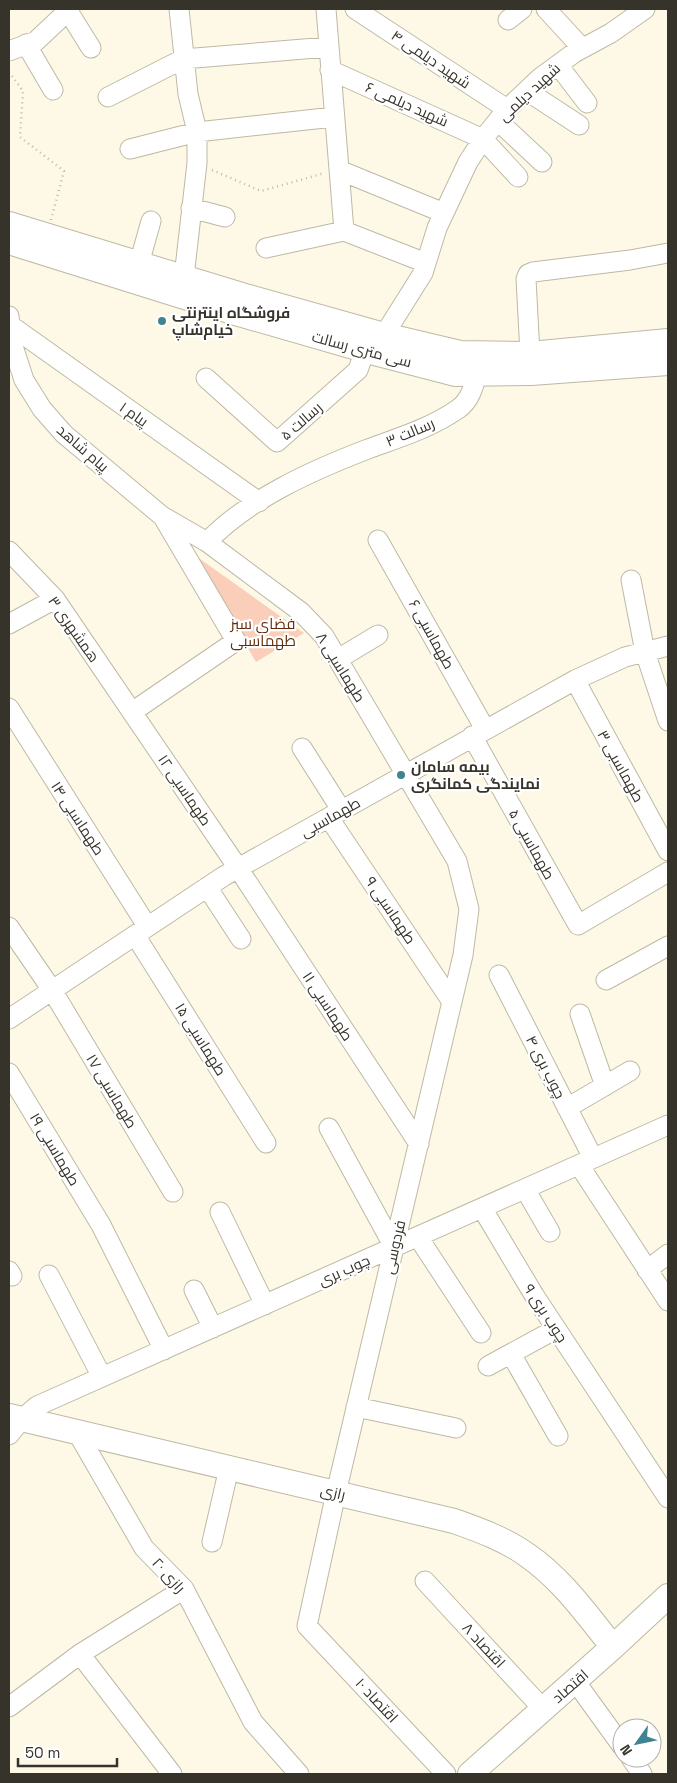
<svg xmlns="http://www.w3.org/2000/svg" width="677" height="1783" font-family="'Space Grotesk',Cairo,sans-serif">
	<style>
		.green { fill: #faceb9 }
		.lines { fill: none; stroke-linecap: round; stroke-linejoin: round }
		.minor-casing { stroke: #beb9a3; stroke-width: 21 }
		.major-casing { stroke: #beb9a3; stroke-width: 26 }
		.path { stroke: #bdb9aa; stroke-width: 2.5; stroke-dasharray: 1 4; stroke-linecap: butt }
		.minor { stroke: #fff; stroke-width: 19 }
		.major { stroke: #fff; stroke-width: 24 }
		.poi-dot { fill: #408392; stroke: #fff; stroke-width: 2 }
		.labels { text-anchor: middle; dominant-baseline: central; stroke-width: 4.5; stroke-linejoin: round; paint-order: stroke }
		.street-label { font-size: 15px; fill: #35332a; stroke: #fff }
		.poi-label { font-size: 15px; font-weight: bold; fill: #35332a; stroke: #fff; text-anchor: start }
		.park-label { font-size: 15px; fill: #622b09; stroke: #fff }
	</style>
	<rect width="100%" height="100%" fill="#fef9e7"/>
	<path class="green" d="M193 554 304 633 256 662Z"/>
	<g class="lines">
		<defs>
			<path id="minor" d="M179 9 188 94 197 132V163L184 277
				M326 9 344 231
				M355 9 507 109
				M546 9 582 48
				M68 11 91 48
				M508 20 522 9
				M26 44 53 90
				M9 51 36 41 70 9
				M558 65 587 103
				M330 70 483 139 518 177
				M527 91 579 125
				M108 97 183 59 328 47
				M498 121 542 162
				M130 149 197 132 334 117
				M339 170 444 213
				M191 208 225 217
				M266 248 344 231 426 263
				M139 264 151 221
				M9 316 12 343 24 380 42 409 64 434 162 516 207 542 301 612 324 636 457 861 469 909 463 955 336 1493 307 1626 446 1774
				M10 325 259 502
				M384 335 423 273 437 228 468 162 483 139 507 109 540 78 574 53 611 33 645 9
				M530 354 526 279 528 274 533 272 630 260 668 253
				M206 378 277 442 358 370 365 350
				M378 540 485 729
				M207 542C248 499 313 470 368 449 398 438 431 428 458 409 470 401 474 386 477 373
				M9 551 55 599 238 868 419 1144
				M631 580 645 652 668 721
				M9 624 55 599
				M338 659 378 635
				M575 680 668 851
				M9 708 147 926
				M132 712 236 641 163 517
				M472 736 578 925 668 872
				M302 748 342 811
				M329 818 452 1002
				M207 887 241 939
				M9 927 52 990 173 1192
				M135 935 266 1143
				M499 975 593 1158
				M606 980 668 946
				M580 1014 605 1086
				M9 1019 224 876 575 680 625 657 668 646
				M9 1073 101 1225 164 1350
				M567 1108 630 1071
				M329 1128 394 1247
				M579 1165 668 1301
				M525 1189 550 1232
				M482 1208 534 1295 668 1498
				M220 1212 265 1305
				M418 1237 481 1333
				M647 1270 668 1254
				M9 1271 12 1276
				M49 1275 102 1377
				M194 1290 213 1328
				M511 1354 558 1436
				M488 1366 556 1329
				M356 1407 456 1428
				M77 1432 144 1548 184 1589 253 1722 299 1774
				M9 1435 22 1419 37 1406 668 1125
				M212 1542 229 1468
				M425 1581 543 1709
				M80 1654 172 1774
				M575 1681 622 1746
				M9 1707 80 1654 184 1589
				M631 1758 642 1774"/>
			<path id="major" d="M9 224 245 296 384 335 460 353 530 354 668 341
				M9 242 239 314 378 354 455 374 531 373 668 363
				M9 1416 454 1521C479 1530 505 1539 527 1555 562 1579 587 1615 613 1647
				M470 1774 613 1647 668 1596"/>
		</defs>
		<use href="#minor" class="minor-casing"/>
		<use href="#major" class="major-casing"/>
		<path class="path" d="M9 72 23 91 20 137 64 171 51 220
			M212 170 261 191 325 173"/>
		<use href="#minor" class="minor"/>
		<use href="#major" class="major"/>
	</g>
	<g class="poi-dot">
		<circle cx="162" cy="321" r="5"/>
		<circle cx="401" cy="775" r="5"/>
	</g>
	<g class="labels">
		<g class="street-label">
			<text transform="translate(431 59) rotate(34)">۴ شهید دیلمی</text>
			<text transform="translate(529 92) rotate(-43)">شهید دیلمی</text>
			<text transform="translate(407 104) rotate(24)">۶ شهید دیلمی</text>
			<text transform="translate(362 349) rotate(15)">سی متری رسالت</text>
			<text transform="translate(134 414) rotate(35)">۱ پیام</text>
			<text transform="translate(301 421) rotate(-41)">۵ رسالت</text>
			<text transform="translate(410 432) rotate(-23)">۳ رسالت</text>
			<text transform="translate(83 448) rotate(41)">پیام شاهد</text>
			<text transform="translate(74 629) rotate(55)">۳ همشهری</text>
			<text transform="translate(432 634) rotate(61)">۶ طهماسبی</text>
			<text transform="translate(341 667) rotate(58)">۸ طهماسبی</text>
			<text transform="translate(621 766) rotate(61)">۳ طهماسبی</text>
			<text transform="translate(185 790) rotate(56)">۱۲ طهماسبی</text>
			<text transform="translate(330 817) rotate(-29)">طهماسبی</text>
			<text transform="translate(78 818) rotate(57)">۱۴ طهماسبی</text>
			<text transform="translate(532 844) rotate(61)">۵ طهماسبی</text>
			<text transform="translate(391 910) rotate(56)">۹ طهماسبی</text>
			<text transform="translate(328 1006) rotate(57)">۱۱ طهماسبی</text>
			<text transform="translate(201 1039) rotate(58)">۱۵ طهماسبی</text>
			<text transform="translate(546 1067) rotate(63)">۴ چوب بری</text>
			<text transform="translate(112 1091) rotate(59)">۱۷ طهماسبی</text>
			<text transform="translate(55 1149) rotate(59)">۱۹ طهماسبی</text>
			<text transform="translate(394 1247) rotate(-77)">فردوسی</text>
			<text transform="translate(344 1270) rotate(-24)">چوب بری</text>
			<text transform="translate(546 1313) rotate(57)">۹ چوب بری</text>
			<text transform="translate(333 1492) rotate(13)">رازی</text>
			<text transform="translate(169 1575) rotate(48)">رازی ۲۰</text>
			<text transform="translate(484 1645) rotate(47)">۸ اقتصاد</text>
			<text transform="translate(570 1686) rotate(-41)">اقتصاد</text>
			<text transform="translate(377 1700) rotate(47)">۱۰ اقتصاد</text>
		</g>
		<g class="poi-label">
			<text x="172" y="312">فروشگاه اینترنتی<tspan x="172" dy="17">خیام‌شاپ</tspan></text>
			<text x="411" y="766">بیمه سامان<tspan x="411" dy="17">نمایندگی کمانگری</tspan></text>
		</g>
		<g class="park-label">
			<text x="263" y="623">فضای سبز<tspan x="263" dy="17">طهماسبی</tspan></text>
		</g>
	</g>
	<rect width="677" height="1783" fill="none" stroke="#35332a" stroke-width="20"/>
	<g transform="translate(637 1743) rotate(237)"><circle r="24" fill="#ffffff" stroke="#aeadaa"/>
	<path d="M0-4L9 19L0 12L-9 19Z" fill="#408392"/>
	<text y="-8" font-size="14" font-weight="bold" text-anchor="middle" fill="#35332a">N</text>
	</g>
	<path d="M18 1758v8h99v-8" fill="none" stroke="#35332a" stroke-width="2.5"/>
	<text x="25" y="1758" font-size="15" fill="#35332a" stroke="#ffffff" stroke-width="4" paint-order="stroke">50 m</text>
</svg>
